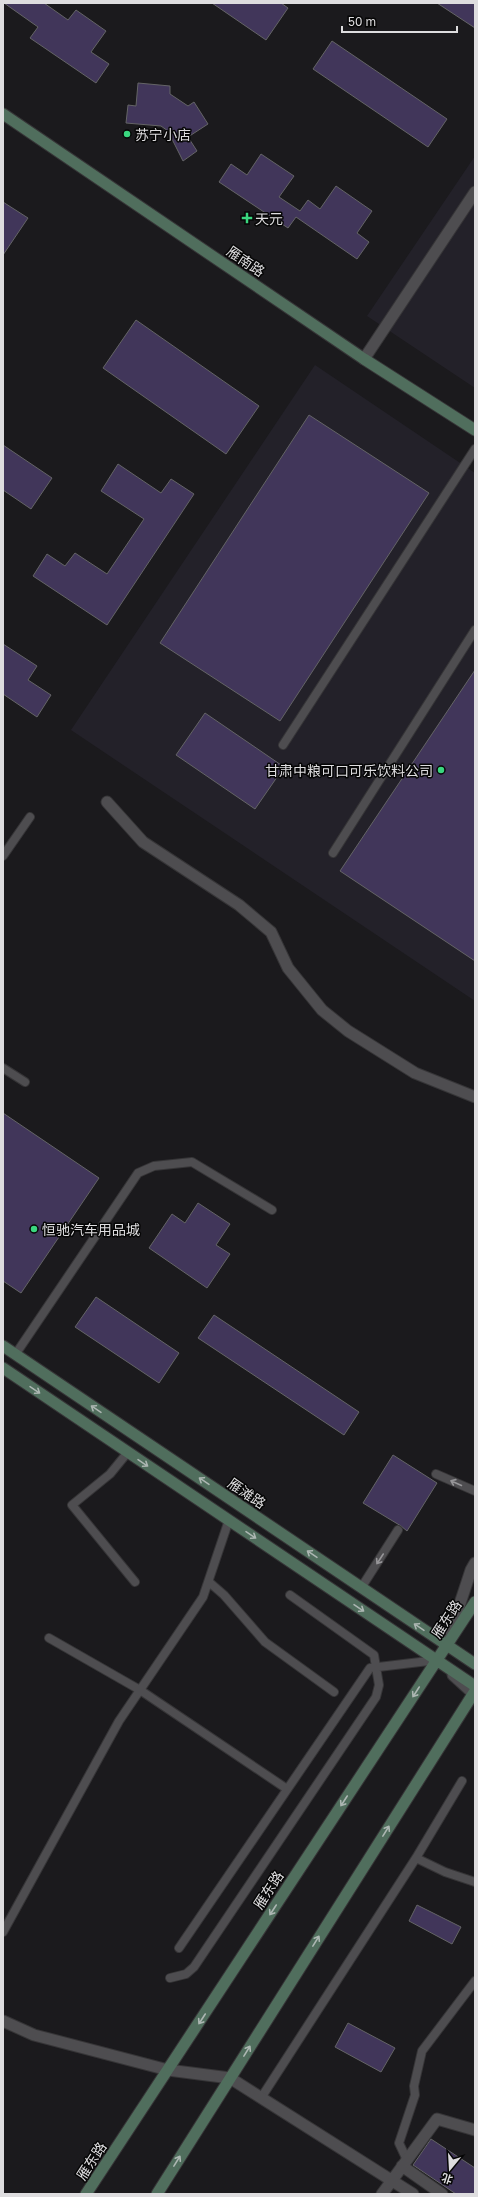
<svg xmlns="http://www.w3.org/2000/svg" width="478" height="2197" font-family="'Golos Text','Noto Sans SC',sans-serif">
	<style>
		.built { fill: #232129 }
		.building { fill: #41365a; stroke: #646466 }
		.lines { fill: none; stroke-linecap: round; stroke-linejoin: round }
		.service-casing { stroke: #363537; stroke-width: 10 }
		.minor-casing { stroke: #363537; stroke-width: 13 }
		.tertiary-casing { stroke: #363537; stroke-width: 13 }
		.secondary-casing { stroke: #363537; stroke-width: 13 }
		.service { stroke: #4e4d50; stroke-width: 8 }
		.minor { stroke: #4e4d50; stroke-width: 11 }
		.tertiary { stroke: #4e4d50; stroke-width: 11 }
		.secondary { stroke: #506e5d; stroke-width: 11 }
		.oneway { stroke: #acb6b2 }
		.oneway2 { stroke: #969598 }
		.poi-dot { fill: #3ad77f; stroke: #060606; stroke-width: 1.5 }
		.labels { text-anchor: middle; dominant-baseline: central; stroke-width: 3; stroke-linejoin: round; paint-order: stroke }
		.poi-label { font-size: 14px; fill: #dedddf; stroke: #060606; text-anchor: start }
		.street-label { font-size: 14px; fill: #dedddf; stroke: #060606 }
	</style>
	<rect width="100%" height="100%" fill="#1b1a1d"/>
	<path class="built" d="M475 156V388L367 316Z
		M315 365 475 473V1001L71 730Z"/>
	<path class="building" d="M4 3H44L68 20 76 10 106 31 91 52 109 64 96 83 30 38 38 27Z
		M212 3H281L288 8 266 40Z
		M437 3H475V28Z
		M332 41 447 119 428 147 313 69Z
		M138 83 170 86V94L188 106 194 102 208 124 188 137 197 151 183 161 168 131 161 126 126 123 128 105 136 106Z
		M261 154 294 176 279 197 300 211 308 200 320 209 336 186 372 211 357 233 369 242 357 259 296 217 288 228 219 182 231 164 247 175Z
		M3 202 28 218 3 255Z
		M136 320 259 406 226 454 103 368Z
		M309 415 429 493 280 721 160 643Z
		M3 445 52 478 31 509 3 490Z
		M118 464 161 493 171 479 194 494 107 625 33 576 47 554 65 566 75 553 107 574 144 519 101 491Z
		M3 644 37 666 28 680 51 695 37 717 3 694Z
		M475 670V961L340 871Z
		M205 713 284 767 255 809 176 755Z
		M3 1113 99 1178 21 1293 3 1281Z
		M198 1203 230 1224 216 1245 230 1254 207 1288 149 1248 172 1214 185 1223Z
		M96 1297 179 1353 159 1383 75 1327Z
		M214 1315 359 1412 344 1435 198 1338Z
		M393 1455 437 1483 407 1531 401 1526 363 1503Z
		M417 1905 461 1927 452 1944 409 1921Z
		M348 2023 395 2048 381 2072 335 2047Z
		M431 2139 475 2168V2194H456L413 2165Z"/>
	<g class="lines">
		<defs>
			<path id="service" d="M283 745 475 449
				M333 853 475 630
				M3 856 30 817
				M3 1068 25 1082
				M15 1355 138 1173 154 1166 192 1162 272 1210
				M128 1452 110 1474 72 1505 135 1582
				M436 1474 475 1491
				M209 1582 224 1595 265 1642 334 1692
				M361 1588 398 1530
				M49 1638 140 1690 287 1789
				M416 1858 445 1872 475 1882
				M3 1932 119 1721 203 1597 229 1520
				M179 1948 370 1668 437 1660
				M170 1978 186 1974 194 1967 376 1697 379 1685 374 1655 290 1595
				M261 2098 416 1858 462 1781
				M407 2160 399 2143 415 2095 414 2086 422 2051 475 1981"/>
			<path id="minor" d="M107 802 143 842 239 905 271 932 288 968 322 1010 348 1031 415 1073 475 1097
				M448 1640 471 1570 475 1563
				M453 1675 475 1695
				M3 2021 34 2035 168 2070 230 2078 413 2194
				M402 2166 442 2194
				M382 2194 437 2119 475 2130"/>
			<path id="tertiary" d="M364 359 475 192"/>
			<path id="secondary" d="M3 114 364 359 475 430
				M3 1346 475 1664
				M3 1368 475 1686
				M86 2194 475 1602
				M157 2194 475 1691"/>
		</defs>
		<use href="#service" class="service-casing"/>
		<use href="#minor" class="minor-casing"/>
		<use href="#tertiary" class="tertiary-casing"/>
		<use href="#secondary" class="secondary-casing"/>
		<use href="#service" class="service"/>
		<use href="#minor" class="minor"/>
		<use href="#tertiary" class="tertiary"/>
		<use href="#secondary" class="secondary"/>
	</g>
	<defs><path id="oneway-shaft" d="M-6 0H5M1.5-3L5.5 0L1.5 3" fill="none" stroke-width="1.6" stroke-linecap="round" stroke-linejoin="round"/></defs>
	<g class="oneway">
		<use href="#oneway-shaft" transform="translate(35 1390) rotate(34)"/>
		<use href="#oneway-shaft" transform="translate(96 1409) rotate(-146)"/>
		<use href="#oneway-shaft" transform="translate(143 1463) rotate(34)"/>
		<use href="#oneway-shaft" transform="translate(204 1481) rotate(-146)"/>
		<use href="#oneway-shaft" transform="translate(251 1535) rotate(34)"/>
		<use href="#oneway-shaft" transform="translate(312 1554) rotate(-146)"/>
		<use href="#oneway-shaft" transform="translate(359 1608) rotate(34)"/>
		<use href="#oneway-shaft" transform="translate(419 1627) rotate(-146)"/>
		<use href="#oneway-shaft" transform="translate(416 1692) rotate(123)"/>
		<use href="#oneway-shaft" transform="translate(344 1801) rotate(123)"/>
		<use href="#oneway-shaft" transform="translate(386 1831) rotate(-58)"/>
		<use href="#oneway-shaft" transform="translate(273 1910) rotate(123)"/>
		<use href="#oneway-shaft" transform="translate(316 1941) rotate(-58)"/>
		<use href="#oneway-shaft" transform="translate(202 2019) rotate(123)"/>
		<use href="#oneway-shaft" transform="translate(247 2051) rotate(-58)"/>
		<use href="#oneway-shaft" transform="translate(177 2161) rotate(-58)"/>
	</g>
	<g class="oneway2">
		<use href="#oneway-shaft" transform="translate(456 1483) rotate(-156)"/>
		<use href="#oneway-shaft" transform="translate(380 1559) rotate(123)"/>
	</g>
	<g class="poi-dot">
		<circle cx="127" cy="134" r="4"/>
		<path d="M245 212h4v4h4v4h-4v4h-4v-4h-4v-4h4z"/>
		<circle cx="441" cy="770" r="4"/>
		<circle cx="34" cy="1229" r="4"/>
	</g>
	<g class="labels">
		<g class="poi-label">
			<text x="135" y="134">苏宁小店</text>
			<text x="255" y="218">天元</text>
			<text x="433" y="770" text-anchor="end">甘肃中粮可口可乐饮料公司</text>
			<text x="42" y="1229">恒驰汽车用品城</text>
		</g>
		<g class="street-label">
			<text transform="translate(246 261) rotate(34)">雁南路</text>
			<text transform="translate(247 1493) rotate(34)">雁滩路</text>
			<text transform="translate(446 1619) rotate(-57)">雁东路</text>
			<text transform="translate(268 1890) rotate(-57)">雁东路</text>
			<text transform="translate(91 2161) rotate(-57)">雁东路</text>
		</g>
	</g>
	<rect width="478" height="2197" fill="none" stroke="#dedddf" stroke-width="8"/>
	<g transform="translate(450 2169) rotate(198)" stroke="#060606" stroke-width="3" paint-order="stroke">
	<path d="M0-3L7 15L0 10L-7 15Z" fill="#dedddf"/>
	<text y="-6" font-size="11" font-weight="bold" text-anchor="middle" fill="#dedddf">北</text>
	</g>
	<path d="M342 26v6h115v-6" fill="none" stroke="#dedddf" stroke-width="2"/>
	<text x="348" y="26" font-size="12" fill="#dedddf" stroke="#060606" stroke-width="3" paint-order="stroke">50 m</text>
</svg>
